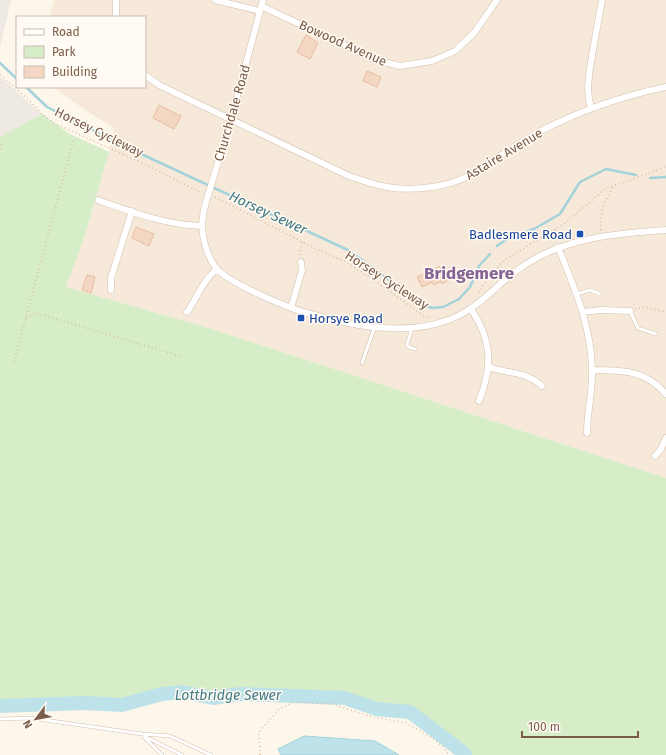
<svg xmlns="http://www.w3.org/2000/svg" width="666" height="755" font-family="'Fira Sans',sans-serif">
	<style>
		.residential { fill: #f6e9d9 }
		.industrial { fill: #efe9e4 }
		.green { fill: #d6edc8 }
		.water { fill: #bee2e9; stroke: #a3d2db }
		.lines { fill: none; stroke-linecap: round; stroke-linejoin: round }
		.stream { stroke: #a3d2db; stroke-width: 2.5 }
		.river { stroke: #bee2e9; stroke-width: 14 }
		.building { fill: #f4d7c2; stroke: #e8bda1 }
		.service-casing { stroke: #d2bfaf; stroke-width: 4 }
		.minor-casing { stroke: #d2bfaf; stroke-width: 7 }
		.path { stroke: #dabaa4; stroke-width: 1.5; stroke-dasharray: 1 3; stroke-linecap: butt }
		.service { stroke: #fff; stroke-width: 3 }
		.minor { stroke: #fff; stroke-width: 6 }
		.transit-dot { fill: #1a4fb4; stroke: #fffaf3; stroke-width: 1.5 }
		.labels { text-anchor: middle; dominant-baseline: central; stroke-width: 3; stroke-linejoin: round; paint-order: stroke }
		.street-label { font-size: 13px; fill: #7b5d4c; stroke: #fffaf3 }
		.transit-label { font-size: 13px; fill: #164399; stroke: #fffaf3; text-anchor: end }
		.water-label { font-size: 14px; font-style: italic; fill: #417b87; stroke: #fffaf3 }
		.district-label { font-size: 17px; font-weight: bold; fill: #866596; stroke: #fffaf3 }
	</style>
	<rect width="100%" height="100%" fill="#fdf7eb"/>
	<path class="residential" d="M54 0H666V478L212 329 65 287 85 235 109 152 114 128 91 114 53 87H145V17H50Z"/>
	<path class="industrial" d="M0 0H11L0 48Z
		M0 77 42 114 0 137Z"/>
	<path class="green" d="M42 114 70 134 109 152 85 235 66 287 212 329 666 478V755H467L410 712 376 709 345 698 240 694 213 698 182 692 162 694 122 705 85 703 0 706V137Z"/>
	<path class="water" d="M304 736 375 741 399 755H281L278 749Z"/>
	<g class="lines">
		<path class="stream" d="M0 63 17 79
			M26 87 47 107 124 146 350 251 420 303 432 308 443 307 459 299 470 287 479 266 490 254
			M650 178 666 177
			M497 246 507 239 534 229 560 214 580 182 606 169 636 175"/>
		<path class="river" d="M0 706 85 703 122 705 162 694 182 692 213 698 240 694 345 698 376 709 410 712 464 753 465 755"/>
	</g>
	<path class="building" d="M306 35 318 43 310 59 297 52Z
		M367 71 381 77 377 87 363 81Z
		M159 105 181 116 174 129 153 118Z
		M136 227 154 234 149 246 132 238Z
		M440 266 447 281 442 284 441 281 434 285 432 282 422 287 417 277Z
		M87 275 95 277 91 293 82 290Z"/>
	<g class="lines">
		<defs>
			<path id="service" d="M577 294 590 290 600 294
				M630 311 638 328 656 334
				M411 328 410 335 407 344 408 347 415 349
				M362 363 375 326
				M0 719 31 718 142 734 170 736 211 755
				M144 736 182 755
				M144 737 162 755"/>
			<path id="minor" d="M215 0 260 11
				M263 0C252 42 240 85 229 127 223 148 216 168 210 189 207 198 204 207 203 216 200 233 206 253 215 267 226 282 288 308 307 313 353 326 406 337 451 319 479 308 496 285 519 269 563 237 614 234 666 230
				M261 6 376 60 400 66 432 61 455 51 474 33 497 0
				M116 17V0
				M145 75 159 85 349 176C362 180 374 185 387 187 408 191 440 188 459 180 471 176 482 167 493 160 509 150 526 139 543 130 582 110 623 96 666 87
				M591 108C585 89 590 69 593 50 596 33 599 17 602 0
				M98 200C132 212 165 225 202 226
				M558 247C574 287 591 325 592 369 593 390 587 412 587 433
				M111 290V278L132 211
				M291 308 302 270 301 262
				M471 309C492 340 493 366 479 401
				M187 312C198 297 202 281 217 269
				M583 312 601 310 630 311
				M489 367C508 374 526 371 542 386
				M593 370C621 370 646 370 666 394
				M655 456 661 449 666 438"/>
		</defs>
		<use href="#service" class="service-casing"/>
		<use href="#minor" class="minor-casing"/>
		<path class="path" d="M0 75 29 100 42 114 54 123 142 163 202 193
			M0 149 2 141
			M215 197 316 249 344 261 368 276 424 316 431 318
			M555 230 570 238
			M601 230C598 213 606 200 614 185
			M300 255 302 241
			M479 293 489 276 506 259 564 224 605 189 666 167
			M635 309 643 307 666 312
			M26 318 36 313 180 356
			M14 362 74 138
			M260 755 259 732 279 709 294 702 332 704 369 716 406 723 431 737 443 747 449 755"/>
		<use href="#service" class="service"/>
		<use href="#minor" class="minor"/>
	</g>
	<g class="transit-dot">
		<rect x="576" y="230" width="8" height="8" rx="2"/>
		<rect x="297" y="314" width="8" height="8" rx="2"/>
	</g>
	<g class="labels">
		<g class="street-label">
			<text transform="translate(343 43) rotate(24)">Bowood Avenue</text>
			<text transform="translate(232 113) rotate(-74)">Churchdale Road</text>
			<text transform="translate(99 132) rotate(26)">Horsey Cycleway</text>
			<text transform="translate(504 154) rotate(-31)">Astaire Avenue</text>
			<text transform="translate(387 280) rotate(33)">Horsey Cycleway</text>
		</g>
		<g class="transit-label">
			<text x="572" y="234">Badlesmere Road</text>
			<text x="309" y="318" text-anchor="start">Horsye Road</text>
		</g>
		<g class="water-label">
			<text transform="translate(268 213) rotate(25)">Horsey Sewer</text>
			<text x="228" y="695">Lottbridge Sewer</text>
		</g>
		<g class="district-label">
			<text x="469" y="273">Bridgemere</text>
		</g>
	</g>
	<rect x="16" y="16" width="130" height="72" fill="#fffaf3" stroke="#cabbb0"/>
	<rect x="24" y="29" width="20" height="6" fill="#ffffff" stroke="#cabbb0"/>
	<text x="52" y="36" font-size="12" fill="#7b5d4c">Road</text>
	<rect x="24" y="46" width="20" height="12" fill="#d6edc8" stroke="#cabbb0"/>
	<text x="52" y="56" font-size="12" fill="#7b5d4c">Park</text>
	<rect x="24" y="66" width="20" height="12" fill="#f4d7c2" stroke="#cabbb0"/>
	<text x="52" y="76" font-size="12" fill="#7b5d4c">Building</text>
	<g transform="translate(36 719) rotate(238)" stroke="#fffaf3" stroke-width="3" paint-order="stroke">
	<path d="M0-3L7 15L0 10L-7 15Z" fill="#7b5d4c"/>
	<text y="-6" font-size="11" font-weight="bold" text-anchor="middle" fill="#7b5d4c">N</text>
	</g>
	<path d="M522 731v6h116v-6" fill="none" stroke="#7b5d4c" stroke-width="2"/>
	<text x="528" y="731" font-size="12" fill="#7b5d4c" stroke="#fffaf3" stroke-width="3" paint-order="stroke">100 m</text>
</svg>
